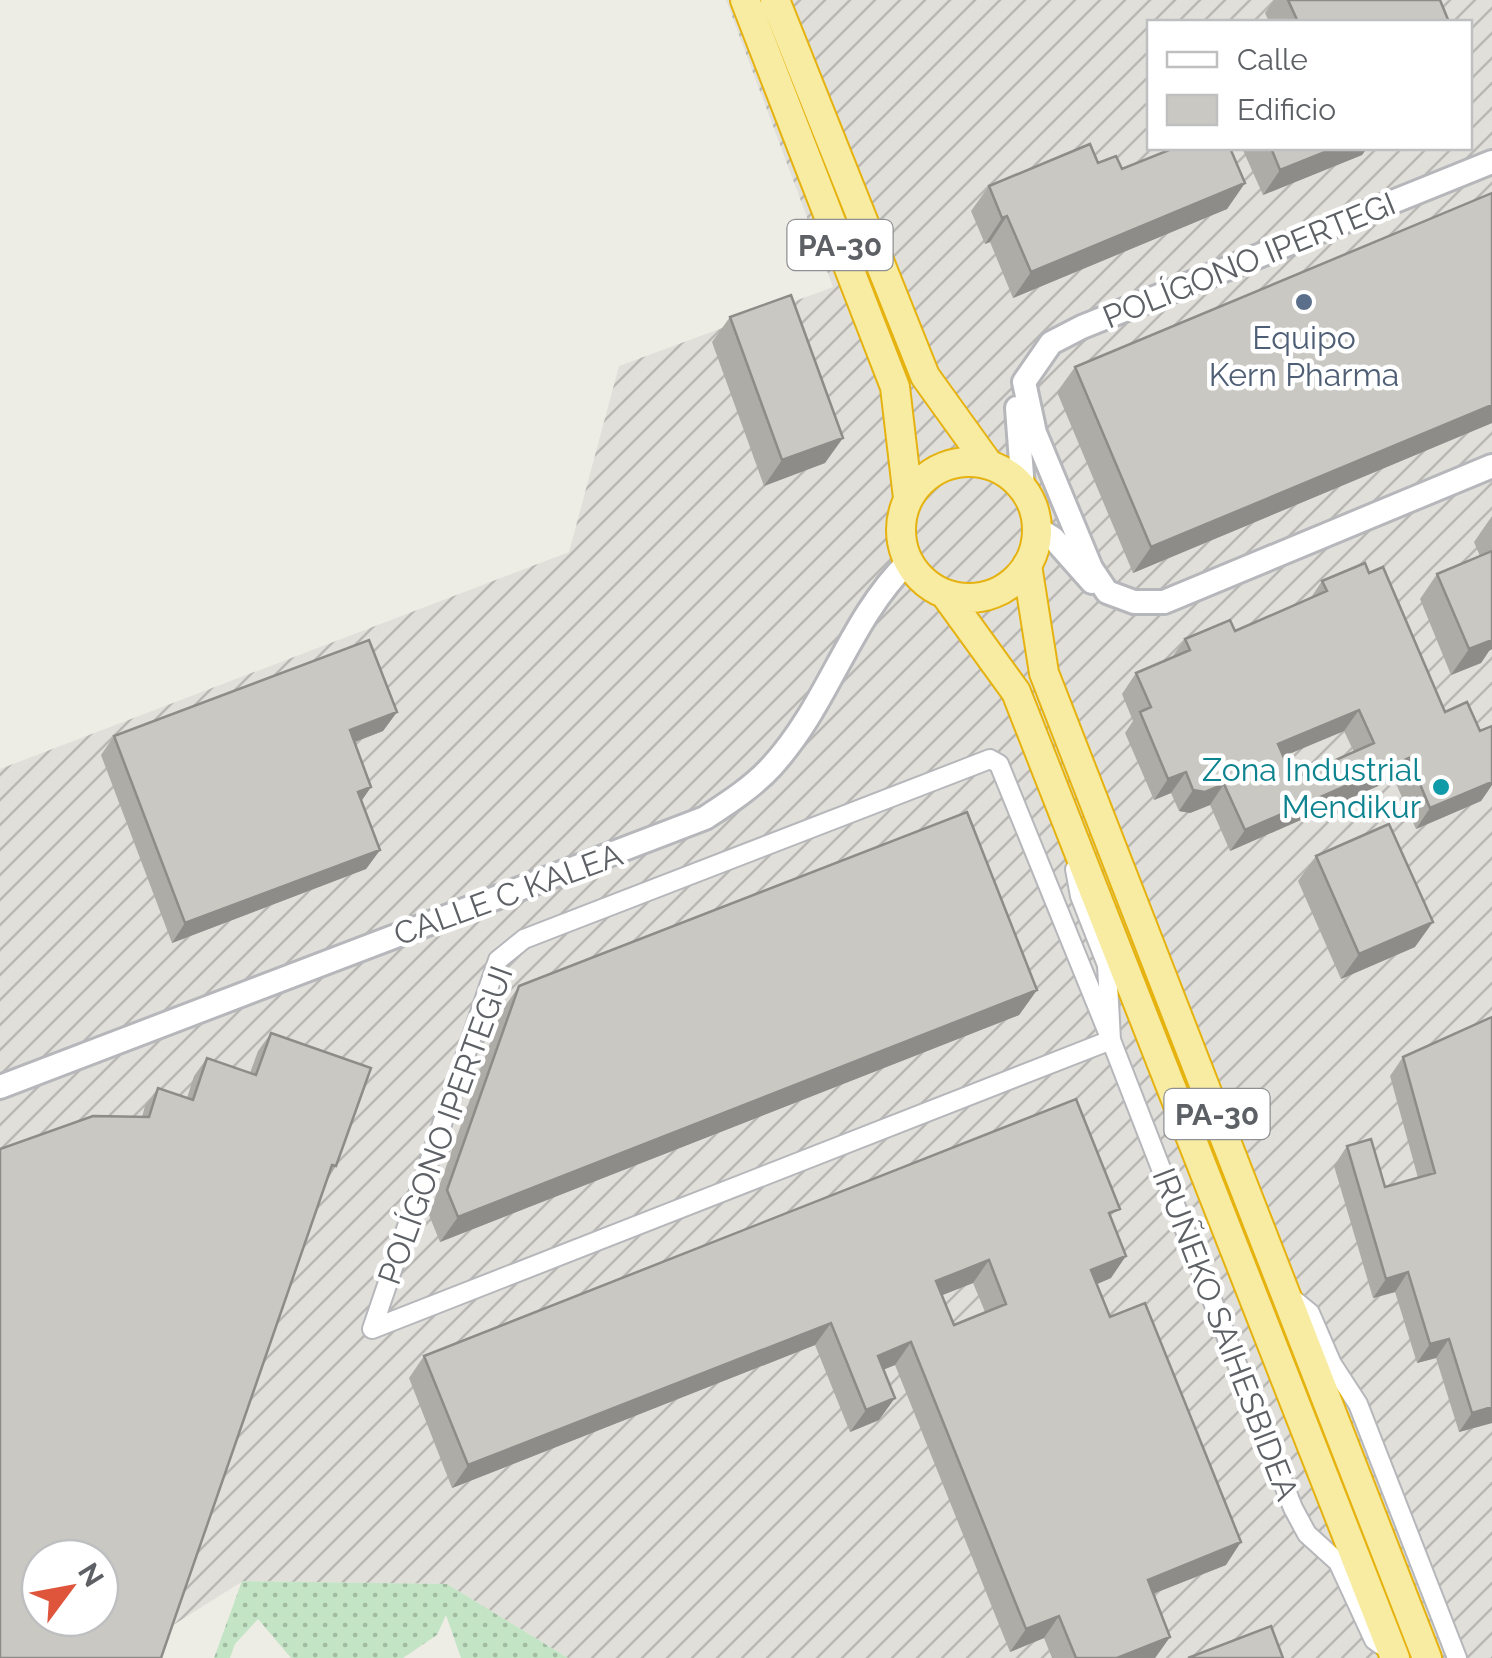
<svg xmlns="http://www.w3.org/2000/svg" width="1492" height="1658" font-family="Raleway,sans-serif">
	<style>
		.industrial { fill: url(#industrial-furrows); fill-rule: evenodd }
		.grass { fill: url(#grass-dots) }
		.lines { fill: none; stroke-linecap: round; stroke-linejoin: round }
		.minor-casing { stroke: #b6b7bb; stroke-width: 22 }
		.tertiary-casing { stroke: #b6b7bb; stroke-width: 28 }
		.trunk-casing { stroke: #e5b20f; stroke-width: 32 }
		.minor { stroke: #fff; stroke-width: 18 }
		.tertiary { stroke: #fff; stroke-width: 22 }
		.trunk { stroke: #f8eca2; stroke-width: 28 }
		.wall { fill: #aeaca7; fill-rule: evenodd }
		.shaded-wall { fill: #8d8c88 }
		.building { fill: #cac8c2; stroke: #8d8c88; stroke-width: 2.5; fill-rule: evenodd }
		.service-dot { fill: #5c6f8a; stroke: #fff; stroke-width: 4 }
		.culture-dot { fill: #0f9aa8; stroke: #fff; stroke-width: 4 }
		.labels { text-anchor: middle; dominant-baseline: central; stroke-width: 9; stroke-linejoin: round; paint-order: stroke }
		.shield { fill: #fff; stroke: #8e9093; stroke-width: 2.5 }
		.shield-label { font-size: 30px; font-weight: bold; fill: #5d6065 }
		.street-label { font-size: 32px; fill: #5d6065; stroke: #fff }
		.service-label { font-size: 32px; fill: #4e5e75; stroke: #fff }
		.culture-label { font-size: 32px; fill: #0d838f; stroke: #fff; text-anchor: end }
	</style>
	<defs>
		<pattern id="industrial-furrows" width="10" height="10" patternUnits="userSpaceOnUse" patternTransform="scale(2.5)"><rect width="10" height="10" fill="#e0dfda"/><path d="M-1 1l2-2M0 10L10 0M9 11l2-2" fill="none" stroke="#b9b8b4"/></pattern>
		<pattern id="grass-dots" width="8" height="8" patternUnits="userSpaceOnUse" patternTransform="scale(2.5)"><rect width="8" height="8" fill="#c4e4c6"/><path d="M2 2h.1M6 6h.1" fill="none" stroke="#a2bca4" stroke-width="1.8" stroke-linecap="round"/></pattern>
	</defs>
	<rect width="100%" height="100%" fill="#eeede5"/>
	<path class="industrial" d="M726 0H1492V1658H568L447 1584 243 1581 121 1658H0V769L569 552 619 366 833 287ZM1150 22H1470V148H1150ZM40 1558H100V1618H40Z"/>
	<path class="grass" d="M242 1581 447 1584 568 1658H461L446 1615 437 1635 403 1658H291L258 1619 235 1644 230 1658H214Z"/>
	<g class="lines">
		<defs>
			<path id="minor" d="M990 759 999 764 1111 1040 372 1329 498 960 524 939Z
				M1075 869 1080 896 1107 965 1111 1040 1293 1508 1307 1534 1338 1562 1374 1640 1381 1645
				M1288 1295 1310 1313 1332 1364 1358 1404 1457 1658"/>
			<path id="tertiary" d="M1492 162 1082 327 1051 343 1024 382 1035 433 1091 568 1107 592 1134 602H1164L1492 466
				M1017 408 1023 489
				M1037 528 1053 538 1092 582
				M0 1087 705 818C728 803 753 787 772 766 828 705 849 620 908 562"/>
			<path id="trunk" d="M745 0 895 387 908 498
				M775 0 925 376 989 465
				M901 530a68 68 0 1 1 136 0a68 68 0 1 1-136 0Z
				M1027 565 1044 673 1427 1658
				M945 594 1016 692 1395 1658"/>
		</defs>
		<use href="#minor" class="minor-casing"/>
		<use href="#tertiary" class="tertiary-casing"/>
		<use href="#trunk" class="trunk-casing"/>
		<use href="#minor" class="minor"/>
		<use href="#tertiary" class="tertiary"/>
		<use href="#trunk" class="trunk"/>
	</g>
	<path class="wall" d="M1274 0H1440L1449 22H1269L1265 13Z
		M1242 148H1367L1362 155 1263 195Z
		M1098 163 1122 169 1245 183 1227 209 1013 298 990 242 985 244 971 211 989 186Z
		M1492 193V423L1133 573 1057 392 1075 367Z
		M730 317 825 463 764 486 712 342Z
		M1492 516V649L1489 651 1481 663 1451 675 1420 599 1437 574 1480 556 1474 542Z
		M1369 573 1445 712 1480 731 1492 726V785L1481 801 1416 829 1394 779 1230 851 1210 805 1190 813 1179 811 1171 793 1154 800 1125 733 1133 721 1122 694 1136 673 1172 657 1185 639 1235 631 1310 599 1322 581ZM1344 731 1354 752 1293 779 1283 756Z
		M397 712 383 731 355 742 371 787 361 801 380 850 366 869 172 943 101 755 114 736Z
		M1316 856 1415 947 1341 979 1298 881Z
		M519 986 1037 990 1019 1015 440 1242 429 1215 501 1012Z
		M1492 1017V1423L1459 1432 1436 1358 1417 1363 1395 1292 1373 1298 1334 1166 1347 1146 1385 1187 1418 1178 1390 1076 1403 1057Z
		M271 1033 336 1166 326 1182 142 1117 145 1106 158 1088 187 1098 194 1076 207 1058 250 1073 258 1051Z
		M1112 1220 1111 1278 1097 1284 1110 1317 1226 1565 1153 1594 1170 1637 1155 1658H1052L1044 1638 1010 1652 895 1365 883 1370 879 1420 850 1432 815 1345 452 1488 409 1378 424 1356ZM973 1283 985 1312 954 1325 942 1295Z"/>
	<path class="shaded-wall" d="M1335 148H1367L1362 155 1263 195 1280 170Z
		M1245 183 1227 209 1013 298 1031 272Z
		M1007 216 990 242 985 244 1002 218Z
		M1492 405V423L1133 573 1151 547Z
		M843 438 825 463 764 486 782 460Z
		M1492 635V649L1489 651 1481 663 1451 675 1469 649Z
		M1359 710 1344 731 1263 765 1278 744Z
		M397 712 383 731 336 749 350 730Z
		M1409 758 1394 779 1230 851 1245 830Z
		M1492 769V785L1481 801 1416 829 1430 808Z
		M1186 772 1171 793 1154 800 1168 779Z
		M1224 784 1210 805 1190 813 1179 811 1193 790Z
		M371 787 358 806V792Z
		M380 850 366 869 172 943 185 923Z
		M1433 922 1415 947 1341 979 1359 954Z
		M1037 990 1019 1015 440 1242 458 1217Z
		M1126 1256 1111 1278 1076 1293 1091 1270Z
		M989 1260 973 1283 920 1304 936 1281Z
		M1408 1272 1395 1292 1373 1298 1386 1279Z
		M831 1323 815 1345 452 1488 468 1465Z
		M1449 1339 1436 1358 1417 1363 1430 1344Z
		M911 1342 895 1365 862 1378 878 1356Z
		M895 1398 879 1420 850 1432 866 1410Z
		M1492 1407V1423L1459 1432 1472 1413Z
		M1241 1542 1226 1565 1132 1602 1148 1580Z
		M1059 1616 1044 1638 1010 1652 1026 1629Z
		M1170 1637 1155 1658H1117Z"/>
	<path class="building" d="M1288 0H1440L1449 22H1298Z
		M1090 144 1098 163 1116 156 1122 169 1174 148H1230L1245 183 1031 272 1007 216 1002 218 989 186Z
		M1271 148H1335L1280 170Z
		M1492 193V405L1151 547 1075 367Z
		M791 295 843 438 782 460 730 317Z
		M1492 551V640L1469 649 1437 574Z
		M1365 563 1369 573 1383 567 1445 712 1467 702 1480 731 1492 726V782L1430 808 1409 758 1245 830 1224 784 1205 792 1193 790 1186 772 1168 779 1140 712 1151 707 1136 673 1190 650 1185 639 1230 620 1235 631 1327 591 1322 581ZM1359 710 1374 743 1293 779 1278 744Z
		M369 640 397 712 350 730 371 787 358 792 380 850 185 923 114 736Z
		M967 812 1037 990 458 1217 447 1190 519 986Z
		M1389 824 1433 922 1359 954 1316 856Z
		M1492 1017V1407L1472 1413 1449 1339 1430 1344 1408 1272 1386 1279 1347 1146 1371 1139 1385 1187 1435 1173 1403 1057Z
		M271 1033 371 1068 336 1166 332 1165 161 1658H0V1149L93 1116 149 1117 158 1088 193 1100 207 1058 256 1075ZM40 1558H100V1618H40Z
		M1076 1099 1120 1209 1109 1213 1126 1256 1091 1270 1110 1317 1145 1303 1241 1542 1148 1580 1170 1637 1117 1658H1076L1059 1616 1026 1629 911 1342 878 1356 895 1398 866 1410 831 1323 468 1465 424 1356ZM989 1260 1006 1304 954 1325 936 1281Z
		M1271 1626 1283 1658H1188Z"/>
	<circle class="service-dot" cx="1304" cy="302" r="10"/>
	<circle class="culture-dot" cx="1441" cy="787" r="10"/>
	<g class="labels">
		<g class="shield">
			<rect x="787.5" y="220" width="105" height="50" rx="8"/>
			<rect x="1164.5" y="1089" width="105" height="50" rx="8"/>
		</g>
		<g class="shield-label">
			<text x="840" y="245">PA-30</text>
			<text x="1217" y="1114">PA-30</text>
		</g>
		<g class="street-label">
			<text transform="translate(1249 260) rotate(-22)">POLÍGONO IPERTEGI</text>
			<text transform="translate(508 894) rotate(-20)">CALLE C KALEA</text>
			<text transform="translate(445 1125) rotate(-70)">POLÍGONO IPERTEGUI</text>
			<text transform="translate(1226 1334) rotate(69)">IRUÑEKO SAIHESBIDEA</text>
		</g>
		<g class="service-label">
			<text x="1304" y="337">Equipo<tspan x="1304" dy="37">Kern Pharma</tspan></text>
		</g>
		<g class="culture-label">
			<text x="1421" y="769">Zona Industrial<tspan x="1421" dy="37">Mendikur</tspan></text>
		</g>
	</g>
	<rect x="1147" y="20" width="325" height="130" fill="#ffffff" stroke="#bebfc1" stroke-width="2.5"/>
	<rect x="1167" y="52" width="50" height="15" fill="#ffffff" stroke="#bebfc1" stroke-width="2.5"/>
	<text x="1237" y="70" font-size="30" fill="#5d6065">Calle</text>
	<rect x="1167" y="95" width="50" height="30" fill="#cac8c2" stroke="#bebfc1" stroke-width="2.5"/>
	<text x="1237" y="120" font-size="30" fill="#5d6065">Edificio</text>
	<g transform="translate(70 1588) rotate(58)"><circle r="48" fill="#ffffff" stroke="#bebfc1" stroke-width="2.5"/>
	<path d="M0-8L18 38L0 25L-18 38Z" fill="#de553c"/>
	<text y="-15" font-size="28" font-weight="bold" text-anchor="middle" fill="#5d6065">N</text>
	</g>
</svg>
